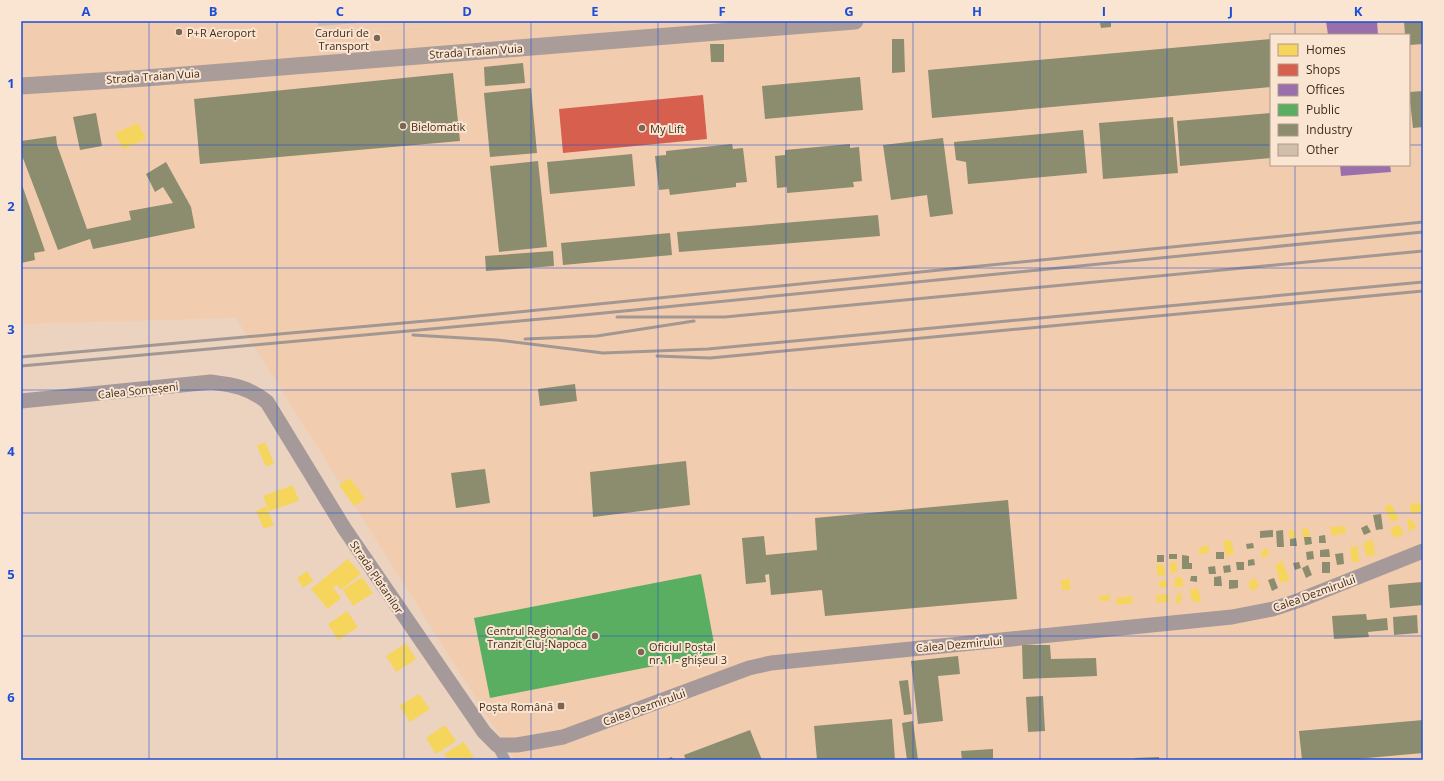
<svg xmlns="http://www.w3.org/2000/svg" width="1444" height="781" font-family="'Open Sans',sans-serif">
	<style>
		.built { fill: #f2ccae; fill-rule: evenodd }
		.homes { fill: #f6d55c }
		.shops { fill: #d6604d }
		.offices { fill: #9970ab }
		.public { fill: #5aae61 }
		.industry { fill: #8c8c6e }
		.building { fill: #d0bfab }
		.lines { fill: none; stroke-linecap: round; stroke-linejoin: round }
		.minor { stroke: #a59c9c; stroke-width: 11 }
		.secondary { stroke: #a59999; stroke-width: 15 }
		.primary { stroke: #aa9c99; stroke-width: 17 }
		.rail { stroke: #a39793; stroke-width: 3 }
		.grid { fill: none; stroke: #1d4ed8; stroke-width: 1; stroke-opacity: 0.55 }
		.poi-dot { fill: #7c6654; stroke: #fae4d2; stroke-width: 1.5 }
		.labels { text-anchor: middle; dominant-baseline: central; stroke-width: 4; stroke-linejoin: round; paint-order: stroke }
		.poi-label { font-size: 11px; fill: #412c1a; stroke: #fae4d2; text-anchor: start }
		.street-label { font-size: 11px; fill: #412c1a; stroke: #fae4d2 }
		.neatline { fill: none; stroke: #1d4ed8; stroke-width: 1.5 }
		.grid-label { font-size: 13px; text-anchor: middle; font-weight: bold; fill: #1d4ed8 }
	</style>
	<rect width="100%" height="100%" fill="#ebd3c0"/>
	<path class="built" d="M21 21H1423V760H515L236 318 21 324ZM479 22 314 35 375 29ZM1271 35H1409V165H1271Z"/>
	<path class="homes" d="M138 123 146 139 123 149 115 133Z
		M265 442 274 463 266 467 257 446Z
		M350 478 365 499 354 506 339 485Z
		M293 485 299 501 269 511 263 496Z
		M1419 502 1423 511 1412 514 1409 505Z
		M1391 504 1399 519 1391 522 1384 507Z
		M266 506 274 525 264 529 256 511Z
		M1412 519 1416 527 1409 532 1407 520Z
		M1399 525 1404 534 1394 538 1390 528Z
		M1345 526 1346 533 1332 536 1330 527Z
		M1302 528 1308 529 1310 536 1303 538Z
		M1289 530H1295L1296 538H1289Z
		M1231 540 1234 554 1226 556 1223 541Z
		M1373 540 1375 555 1367 557 1363 543Z
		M1207 545 1211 551 1199 555V548Z
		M1358 546 1359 562H1352L1350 548Z
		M1268 548 1269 556 1262 558 1261 551Z
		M348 559 361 574 341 590 337 585 333 588 341 598 328 609 311 589Z
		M1176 561 1177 573 1170 572V563Z
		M1282 561 1290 580 1280 583 1275 565Z
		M1163 564 1166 574 1158 577 1156 565Z
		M307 571 313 581 303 588 297 578Z
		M362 577 373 593 353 606 343 590Z
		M1183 577V587H1174L1175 578Z
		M1256 578 1259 587 1250 591 1249 581Z
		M1070 579V590H1062L1061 580Z
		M1167 580 1168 586 1160 588 1158 582Z
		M1198 588 1201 602H1193L1189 590Z
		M1182 593 1181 602 1176 604 1177 594Z
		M1168 594 1169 602 1157 603 1156 595Z
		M1110 595V601H1099V596Z
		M1132 596 1133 603 1117 605 1116 598Z
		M347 611 358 627 338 640 328 624Z
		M406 643 416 659 396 672 386 656Z
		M419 694 430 709 410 722 399 706Z
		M445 725 456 741 436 754 426 738Z
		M464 742 474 758 470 760H448L444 754Z"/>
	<path class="shops" d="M703 95 707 139 563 153 559 109Z"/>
	<path class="offices" d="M1326 21H1377L1378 35H1328Z
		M1340 165H1390L1391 172 1341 176Z"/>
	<path class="public" d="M701 574 716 654 490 698 474 618Z"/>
	<path class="industry" d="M1404 21H1423V44L1409 45V35H1405Z
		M1111 22V27L1101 28 1100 23Z
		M892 39H904L905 72 892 73Z
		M1271 39V87L932 118 928 70Z
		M710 44H724V62H711Z
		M523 63 525 83 485 86 484 67Z
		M453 73 460 141 200 164 194 99Z
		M860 77 863 110 765 119 762 86Z
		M531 88 537 153 490 157 484 93Z
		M1423 91V127L1413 128 1409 92Z
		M96 113 102 146 80 150 73 117Z
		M1271 113V158L1180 166 1177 121Z
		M1173 117 1178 173 1103 179 1099 123Z
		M1083 130 1087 173 968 184 966 162 956 160 954 142Z
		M56 136 57 145 87 229 131 220 129 211 173 203 163 187 155 192 146 174 166 162 191 207 195 228 93 249 90 239 58 250 21 153V141Z
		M943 138 953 214 930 217 927 195 891 200 883 145Z
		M732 144 733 149 743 148 747 182 736 183V187L670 195 669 189 659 190 655 156 666 155V151Z
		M850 144V148L859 147 862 181 853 182 854 187 787 193V187L777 188 775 156 785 155V150Z
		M632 154 635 186 550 194 547 162Z
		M538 161 547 247 499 252 490 166Z
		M21 182 45 251 34 253 35 260 21 263Z
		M878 215 880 236 679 252 677 232Z
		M670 233 672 255 563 265 561 243Z
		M553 251 554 266 486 271 485 256Z
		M575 384 577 401 540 406 538 389Z
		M686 461 690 505 593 517 590 472Z
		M485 469 490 503 456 508 451 473Z
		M1008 500 1017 599 825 616 822 590 771 595 769 574 765 575 766 582 746 584 742 538 764 536 766 555 817 550 815 518Z
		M1381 514 1383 529 1376 530 1373 515Z
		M1367 525 1371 532 1364 535 1361 528Z
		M1273 530V537L1260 538V531Z
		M1283 530 1284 547H1277L1276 531Z
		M1325 535 1326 543H1319V536Z
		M1304 537H1311L1312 544 1305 545Z
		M1296 538 1297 546H1290V539Z
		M1253 543 1254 548 1247 549 1246 544Z
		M1329 549 1330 557H1320V550Z
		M1313 551 1314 559 1307 560 1306 552Z
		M1216 552H1224V559H1216Z
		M1343 553 1344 564 1337 565 1335 554Z
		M1169 554H1177V559H1169Z
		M1157 555H1164V562H1157Z
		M1182 555 1189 556V563H1192V569H1182Z
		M1254 559 1255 565 1248 566V560Z
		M1236 562H1244V570H1237Z
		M1299 562 1301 568 1295 570 1293 563Z
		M1322 562H1330V573H1322Z
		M1230 565 1231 572 1224 573 1223 566Z
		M1308 565 1312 575 1306 578 1302 568Z
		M1215 566 1216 574H1209L1208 567Z
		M1191 576H1197V582L1190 581Z
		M1221 576 1222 586H1214V577Z
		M1274 578 1278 588 1272 591 1268 580Z
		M1229 580H1238V588L1229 589Z
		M1422 582 1423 605 1390 608 1388 585Z
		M1366 614 1367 620 1387 618 1388 630 1368 632 1369 637 1334 639 1332 616Z
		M1417 615 1418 633 1394 635 1393 617Z
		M1022 645H1050L1051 659 1096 658 1097 676 1023 679Z
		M958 656 960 674 938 676 943 721 918 724 911 661Z
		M908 680 912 714 904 715 899 681Z
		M1043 696 1045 731 1028 732 1026 697Z
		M892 719 895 760H817L814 726Z
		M1423 720V753L1345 760H1302L1299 731Z
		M913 721 918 760H907L902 723Z
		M750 730 762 760H686L684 755Z
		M993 749V760H962L961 751Z
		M672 757 673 760H663Z
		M1159 757V760H1135V758Z"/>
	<path class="building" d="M318 21H371V22L318 26Z"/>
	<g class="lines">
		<path class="minor" d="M497 745 505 760"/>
		<path class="secondary" d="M21 401 211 382C234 385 248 387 267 402L344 528 484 732 497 745H517L563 737 749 668 771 663 1232 617 1273 609 1300 600 1423 551"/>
		<path class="primary" d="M21 86 146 78 855 21"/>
		<path class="rail" d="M617 317H725L1423 251
			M413 335 497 340 603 353 708 349 1423 282
			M525 339 597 336 694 321
			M657 356 710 358 1423 291
			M21 357 437 320 1423 222
			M21 366 563 317 1423 232"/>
	</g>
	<path class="grid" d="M149 21V760M277 21V760M404 21V760M531 21V760M658 21V760M786 21V760M913 21V760M1040 21V760M1167 21V760M1295 21V35M21 145H1271M1409 145H1423M1295 165V760M21 268H1423M21 390H1423M21 513H1423M21 636H1423"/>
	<g class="poi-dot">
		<circle cx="179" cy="32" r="4"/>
		<circle cx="377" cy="38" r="4"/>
		<circle cx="403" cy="126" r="4"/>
		<circle cx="642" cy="128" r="4"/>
		<circle cx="595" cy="636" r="4"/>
		<circle cx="641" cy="652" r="4"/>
		<rect x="557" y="702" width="8" height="8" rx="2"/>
	</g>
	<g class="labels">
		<g class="poi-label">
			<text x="187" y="32">P+R Aeroport</text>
			<text x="369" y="32" text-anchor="end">Carduri de<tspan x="369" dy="13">Transport</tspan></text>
			<text x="411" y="126">Bielomatik</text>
			<text x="650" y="128">My Lift</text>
			<text x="587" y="630" text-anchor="end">Centrul Regional de<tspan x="587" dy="13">Tranzit Cluj-Napoca</tspan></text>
			<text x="649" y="646">Oficiul Poștal<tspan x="649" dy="13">nr. 1 - ghișeul 3</tspan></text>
			<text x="553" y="706" text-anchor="end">Poșta Română</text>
		</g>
		<g class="street-label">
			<text transform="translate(476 51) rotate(-4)">Strada Traian Vuia</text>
			<text transform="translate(153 76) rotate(-4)">Strada Traian Vuia</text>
			<text transform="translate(138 390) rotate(-6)">Calea Someșeni</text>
			<text transform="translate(377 577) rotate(56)">Strada Platanilor</text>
			<text transform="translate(1314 593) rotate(-20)">Calea Dezmirului</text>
			<text transform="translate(959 644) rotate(-5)">Calea Dezmirului</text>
			<text transform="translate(644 707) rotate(-20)">Calea Dezmirului</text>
		</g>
	</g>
	<rect width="1444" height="781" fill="none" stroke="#fae4d2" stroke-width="44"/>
	<rect x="1270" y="34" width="140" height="132" fill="#fae4d2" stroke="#b09a88"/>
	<rect x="1278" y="44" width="20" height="12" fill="#f6d55c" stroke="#b09a88"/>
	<text x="1306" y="54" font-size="12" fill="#412c1a">Homes</text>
	<rect x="1278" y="64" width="20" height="12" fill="#d6604d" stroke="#b09a88"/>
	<text x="1306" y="74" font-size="12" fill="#412c1a">Shops</text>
	<rect x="1278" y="84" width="20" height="12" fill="#9970ab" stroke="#b09a88"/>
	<text x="1306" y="94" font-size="12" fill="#412c1a">Offices</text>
	<rect x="1278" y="104" width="20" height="12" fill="#5aae61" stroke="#b09a88"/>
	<text x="1306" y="114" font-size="12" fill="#412c1a">Public</text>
	<rect x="1278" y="124" width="20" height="12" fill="#8c8c6e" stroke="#b09a88"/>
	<text x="1306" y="134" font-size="12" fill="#412c1a">Industry</text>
	<rect x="1278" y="144" width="20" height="12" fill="#d0bfab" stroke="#b09a88"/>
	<text x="1306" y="154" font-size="12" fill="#412c1a">Other</text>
	<rect x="22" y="22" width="1400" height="737" class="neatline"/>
	<g class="grid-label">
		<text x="86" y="16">A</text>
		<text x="213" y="16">B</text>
		<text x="340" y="16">C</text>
		<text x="467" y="16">D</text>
		<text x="595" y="16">E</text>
		<text x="722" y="16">F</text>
		<text x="849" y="16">G</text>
		<text x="977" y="16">H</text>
		<text x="1104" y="16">I</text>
		<text x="1231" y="16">J</text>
		<text x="1358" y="16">K</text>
		<text x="11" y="88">1</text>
		<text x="11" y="211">2</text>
		<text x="11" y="334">3</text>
		<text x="11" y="456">4</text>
		<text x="11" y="579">5</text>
		<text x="11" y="702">6</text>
	</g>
</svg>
